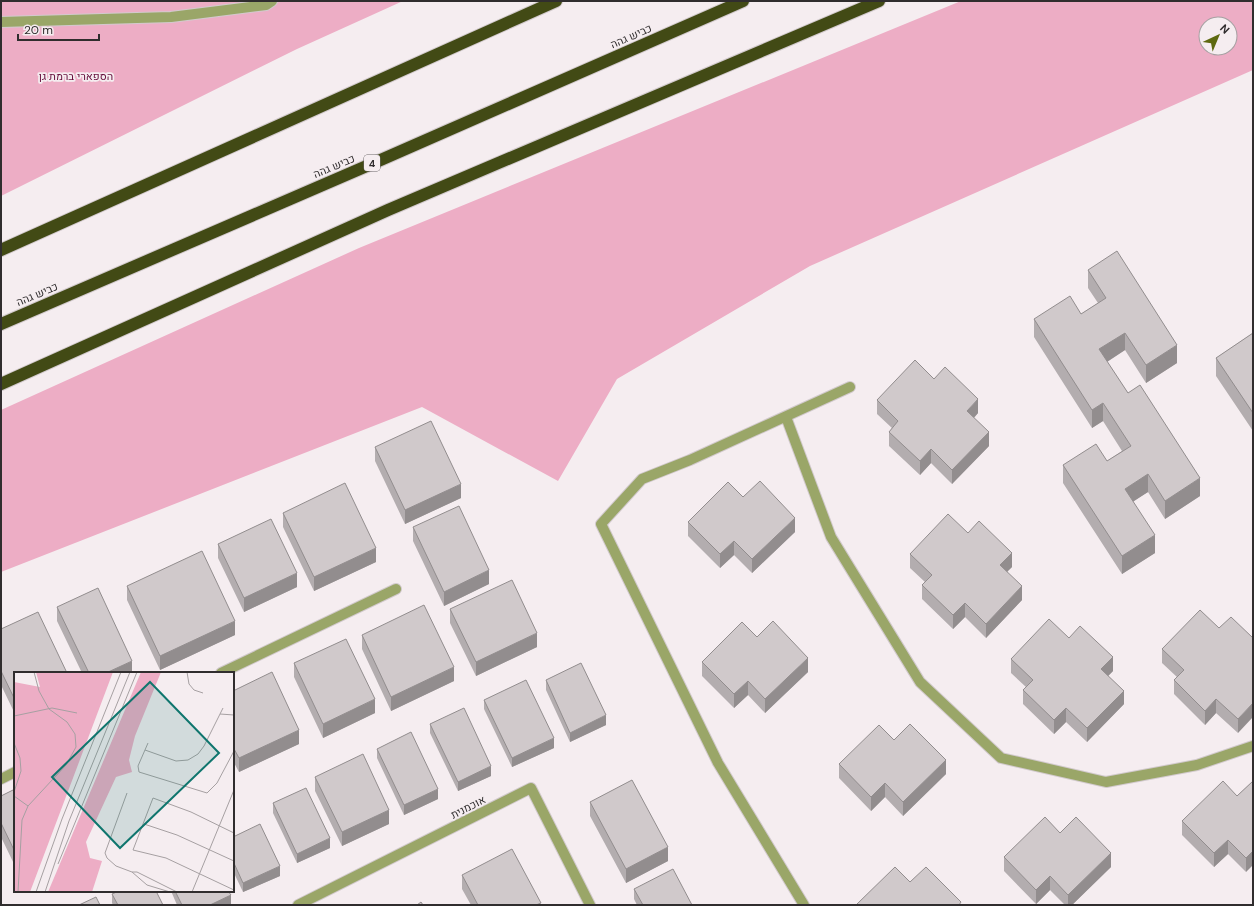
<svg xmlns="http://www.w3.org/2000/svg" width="1254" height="906" font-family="'DM Sans',Heebo,sans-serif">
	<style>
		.green { fill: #edadc5; fill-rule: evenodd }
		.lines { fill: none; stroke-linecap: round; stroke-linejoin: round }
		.minor-casing { stroke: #d2cacd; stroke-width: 12 }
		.highway-casing { stroke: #d2cacd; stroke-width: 14 }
		.minor { stroke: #9aa668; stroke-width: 10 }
		.highway { stroke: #424a15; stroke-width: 12 }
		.wall { fill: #b3adaf }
		.shaded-wall { fill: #928d8e }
		.building { fill: #d0c9cb; stroke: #928d8e }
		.labels { text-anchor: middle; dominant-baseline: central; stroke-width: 3.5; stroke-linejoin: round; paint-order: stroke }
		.shield { fill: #f5edf0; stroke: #6b6768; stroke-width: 1 }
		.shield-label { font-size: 10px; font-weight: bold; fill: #302d2e }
		.street-label { font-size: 11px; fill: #302d2e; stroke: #f5edf0 }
		.park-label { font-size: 11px; fill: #650e3c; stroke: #f5edf0 }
		.inset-road { fill: none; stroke: #a6a0a2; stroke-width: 1 }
		.view { fill: #0f766e; fill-opacity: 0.15; stroke: #0f766e; stroke-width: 2 }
		.inset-edge { fill: none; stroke: #302d2e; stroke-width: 2 }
	</style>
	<rect width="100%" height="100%" fill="#f5edf0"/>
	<path class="green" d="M1 1H403L297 49 1 196Z
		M961 1H1253V70L810 266 617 379 558 481 422 407 1 572V410L359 248ZM1206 24H1230V48H1206Z"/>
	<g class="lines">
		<defs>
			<path id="minor" d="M1 22 171 17 266 5 272 1
				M786 417 831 537 920 682 1001 758 1106 782 1197 765 1253 746
				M221 673 396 589
				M1 779 15 772
				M298 905 531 788 590 905
				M804 905 718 763 601 524 642 479 690 460 850 387"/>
			<path id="highway" d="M1 250 556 1
				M1 324 376 162 743 1
				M1 384 388 210 879 1"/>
		</defs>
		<use href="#minor" class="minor-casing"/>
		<use href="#highway" class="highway-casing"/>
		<use href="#minor" class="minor"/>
		<use href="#highway" class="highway"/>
	</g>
	<path class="wall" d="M1088 270 1177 363 1146 383 1125 350 1107 362 1128 393 1200 496 1165 519 1148 492 1133 501 1155 553 1122 574 1063 483V465L1107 461 1122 451 1103 421 1092 428 1034 337V319L1081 314 1098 303 1088 288Z
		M1253 333V431L1216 376V358Z
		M934 379 978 413 974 418 989 446 952 484 931 463 920 475 889 446V432L892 428 877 414V400Z
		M375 447 461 498 405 524 375 461Z
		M743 497 795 532 752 573 734 555 720 568 688 536V522Z
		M283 513 376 562 314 591 283 527Z
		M413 527 489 584 444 606 413 541Z
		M968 533 1012 567 1007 571 1022 600 986 638 965 617 953 629 922 599V585L925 582 910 568V554Z
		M218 544 297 587 244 612 218 558Z
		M127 586 235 635 160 670 127 600Z
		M57 607 132 673H82L57 621Z
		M450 609 537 647 476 676 450 623Z
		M1219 628 1253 638 1238 733 1216 713 1205 725 1174 694V680L1177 677 1162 663V649Z
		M1 629 15 673V714L1 685Z
		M362 635 454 681 391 711 362 649Z
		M757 637 808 672 765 713 748 695 734 708 702 676V662Z
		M1069 638 1113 671 1108 676 1124 704 1087 742 1066 722 1054 734 1023 704V690L1026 687 1011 673V659Z
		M294 663 375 713 323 738 294 677Z
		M546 680 606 725 570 742 546 690Z
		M233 691 299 744 239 772 233 761Z
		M484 700 554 748 512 767 484 709Z
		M430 724 491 776 458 791 430 733Z
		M894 740 946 774 903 816 885 797 871 811 839 778V764Z
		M377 749 438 799 404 815 377 758Z
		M315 777 389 824 342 846 315 791Z
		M1253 781 1246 872 1228 854 1214 867 1182 835V821L1237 796Z
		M15 789V866L1 837V796Z
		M590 802 668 861 626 883 590 816Z
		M273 803 330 848 297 863 273 813Z
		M1060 833 1111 867 1072 905H1065L1050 890 1036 904 1004 871V857Z
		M233 837 280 876 243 892 233 871Z
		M462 875 541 905H471L462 889Z
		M634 889 692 905H637L634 899Z
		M171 891H228L231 905H177Z
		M112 894 163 905H113L112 903Z"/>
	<path class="shaded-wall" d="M1125 333V350L1099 367V349Z
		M1177 345V363L1146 383V365Z
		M978 399V413L967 425V411Z
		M1103 403V421L1092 428V410Z
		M989 432V446L952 484V470Z
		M931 449V463L920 475V461Z
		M1148 474V492L1125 507V489Z
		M1200 478V496L1165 519V501Z
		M461 484V498L405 524V510Z
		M795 518V532L752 573V559Z
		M1155 535V553L1122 574V556Z
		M734 541V555L720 568V554Z
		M376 548V562L314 591V577Z
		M1012 553V567L1000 579V565Z
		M489 570V584L444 606V592Z
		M297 573V587L244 612V598Z
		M1022 586V600L986 638V624Z
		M965 603V617L953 629V615Z
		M235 621V635L160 670V656Z
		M537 633V647L476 676V662Z
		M1113 657V671L1101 683V669Z
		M808 658V672L765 713V699Z
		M132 661V673H106Z
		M454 667V681L391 711V697Z
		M748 681V695L734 708V694Z
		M1124 691V704L1087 742V728Z
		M375 699V713L323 738V724Z
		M1216 699V713L1205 725V711Z
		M1253 703V717L1238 733V719Z
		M1066 708V722L1054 734V720Z
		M606 715V725L570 742V733Z
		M299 730V744L239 772V758Z
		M554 738V748L512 767V758Z
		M946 760V774L903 816V802Z
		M491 766V776L458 791V782Z
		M885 783V797L871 811V797Z
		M438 789V799L404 815V805Z
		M389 810V824L342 846V832Z
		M330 838V848L297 863V854Z
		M1228 840V854L1214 867V853Z
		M668 847V861L626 883V869Z
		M1253 851V865L1246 872V858Z
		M1111 853V867L1072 905H1068V895Z
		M280 866V876L243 892V883Z
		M1050 876V890L1036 904V890Z
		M231 895V905H210Z"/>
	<path class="building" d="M1117 251 1177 345 1146 365 1125 333 1099 349 1128 393 1140 385 1200 478 1165 501 1148 474 1125 489 1155 535 1122 556 1063 465 1096 444 1107 461 1131 446 1103 403 1092 410 1034 319 1070 296 1081 314 1106 298 1088 270Z
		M1253 333V413L1216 358Z
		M915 360 934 379 945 367 978 399 967 411 989 432 952 470 931 449 920 461 889 432 898 421 877 400Z
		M431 421 461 484 405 510 375 447Z
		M760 481 795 518 752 559 734 541 720 554 688 522 728 482 743 497Z
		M345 483 376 548 314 577 283 513Z
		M459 506 489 570 444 592 413 527Z
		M948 514 968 533 979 521 1012 553 1000 565 1022 586 986 624 965 603 953 615 922 585 932 575 910 554Z
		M271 519 297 573 244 598 218 544Z
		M202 551 235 621 160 656 127 586Z
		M512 580 537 633 476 662 450 609Z
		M98 588 132 661 106 673H89L57 607Z
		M424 605 454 667 391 697 362 635Z
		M1200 610 1219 628 1231 617 1253 638V659L1252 660 1253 661V703L1238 719 1216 699 1205 711 1174 680 1184 670 1162 649Z
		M38 612 67 673H15V700L1 671V629Z
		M1049 619 1069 638 1080 626 1113 657 1101 669 1124 691 1087 728 1066 708 1054 720 1023 690 1033 680 1011 659Z
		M773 621 808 658 765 699 748 681 734 694 702 662 742 622 757 637Z
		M346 639 375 699 323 724 294 663Z
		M581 663 606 715 570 733 546 680Z
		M272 672 299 730 239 758 233 747V691Z
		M526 680 554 738 512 758 484 700Z
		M464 708 491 766 458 782 430 724Z
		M910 724 946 760 903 802 885 783 871 797 839 764 879 725 894 740Z
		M411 732 438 789 404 805 377 749Z
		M363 754 389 810 342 832 315 777Z
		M632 780 668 847 626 869 590 802Z
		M1223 781 1237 796 1253 781V851L1246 858 1228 840 1214 853 1182 821Z
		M306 788 330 838 297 854 273 803Z
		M15 789V852L1 823V796Z
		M1045 817 1060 833 1076 817 1111 853 1068 895 1050 876 1036 890 1004 857Z
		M260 824 280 866 243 883 233 861V837Z
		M512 849 541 903 536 905H478L462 875Z
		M895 867 910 882 926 867 961 902 959 905H856Z
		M673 869 692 905H643L634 889Z
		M119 891H156L163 905H118L112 894Z
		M175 891H228L231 895 210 905H182Z
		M96 897 100 905H79Z
		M421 902 423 905H417Z"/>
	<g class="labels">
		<rect class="shield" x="364" y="155" width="16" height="16" rx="3"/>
		<g class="shield-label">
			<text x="372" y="163">4</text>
		</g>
		<g class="street-label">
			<text transform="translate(631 36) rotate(-24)">כביש גהה</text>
			<text transform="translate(334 166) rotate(-23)">כביש גהה</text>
			<text transform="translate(37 294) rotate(-23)">כביש גהה</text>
			<text transform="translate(468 807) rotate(-27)">אוכמנית</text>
		</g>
		<g class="park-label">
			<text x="76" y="76">הספארי ברמת גן</text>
		</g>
	</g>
	<g transform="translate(14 672)">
		<rect width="220" height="220" fill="#f5edf0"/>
		<path d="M22 0H99L16 220H0V10L26 15ZM127 0H147L121 64 115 88 118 100 102 105 72 170 76 186 88 189 78 220H34Z" fill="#edadc5"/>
		<path class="inset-road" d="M173 0 175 12 180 18 189 21M206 42 220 43M0 44 38 36 63 41M0 71 6 86 7 99 0 120M134 71 124 94 125 100 193 121 203 111 220 79M131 78 162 89 174 88 184 82 190 74 209 36M113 121 91 181 93 186 102 194 118 200H123L163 220M0 124 14 134M130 152 163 163 220 189M220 161 177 140 139 126 119 178 152 186 220 218M44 192 123 0M118 200 133 213 156 220M4 220 8 148 14 134 52 93 62 75 61 62 53 50 35 37 25 19 20 0M22 220 48 147 107 0M31 220 55 149 116 0M178 220 220 118"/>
		<path class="view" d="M136 10 205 81 106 176 38 105Z"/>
		<rect width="220" height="220" class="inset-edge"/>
	</g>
	<rect width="1254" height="906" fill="none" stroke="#302d2e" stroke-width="4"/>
	<g transform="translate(1218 36) rotate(44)"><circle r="19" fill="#f5edf0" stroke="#a6a0a2"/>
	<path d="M0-3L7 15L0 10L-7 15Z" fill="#5e6910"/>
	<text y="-6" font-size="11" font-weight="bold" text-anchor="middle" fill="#302d2e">N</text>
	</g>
	<path d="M18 34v6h81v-6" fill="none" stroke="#302d2e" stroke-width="2"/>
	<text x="24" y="34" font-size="12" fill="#302d2e" stroke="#f5edf0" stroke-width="3" paint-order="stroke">20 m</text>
</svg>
